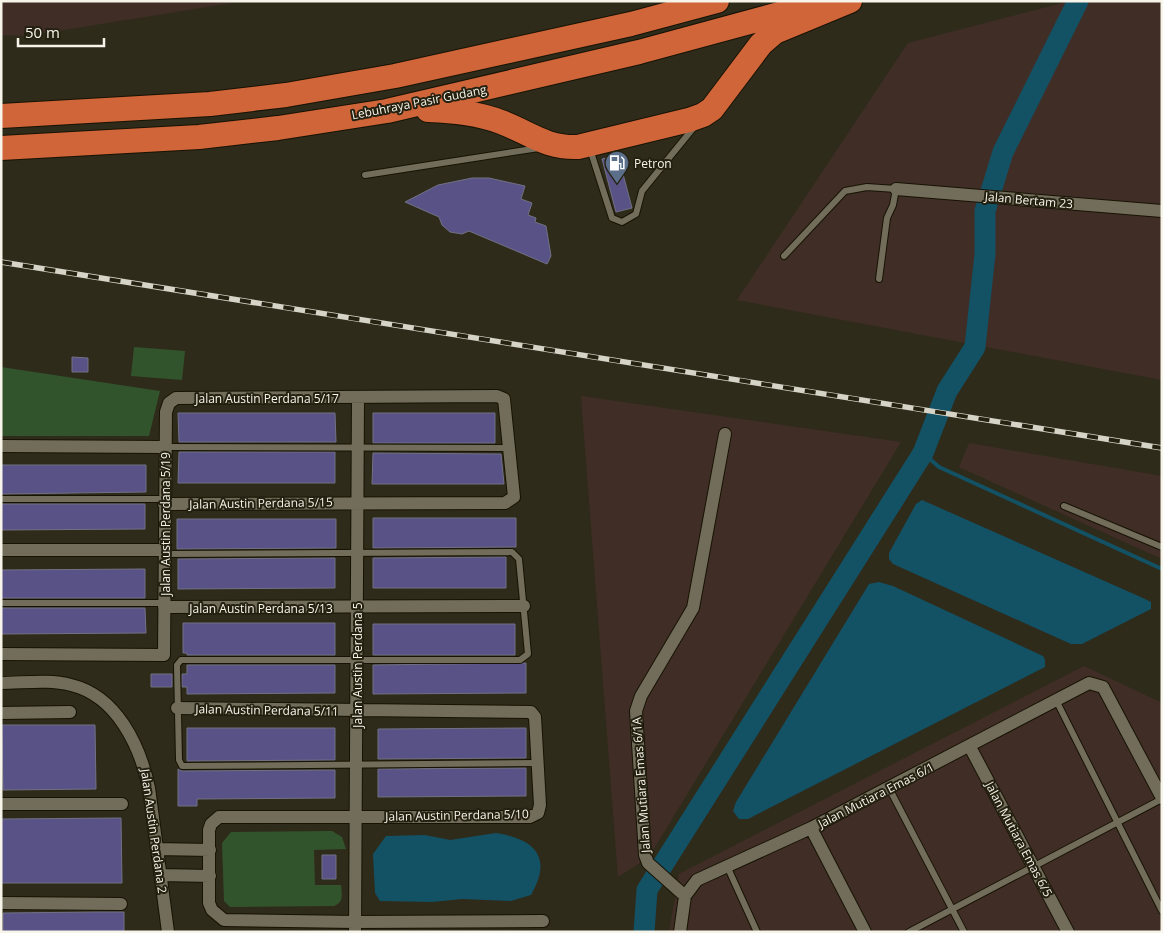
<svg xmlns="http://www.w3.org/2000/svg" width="1163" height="933" font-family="'Open Sans',sans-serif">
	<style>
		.industrial { fill: #402e26 }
		.green { fill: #32542d }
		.water { fill: #135165 }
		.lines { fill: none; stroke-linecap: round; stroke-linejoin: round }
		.stream { stroke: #135165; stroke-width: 4 }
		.river { stroke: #135165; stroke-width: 21 }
		.building { fill: #595287; stroke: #727184 }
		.lane-casing { stroke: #171304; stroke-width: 8 }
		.street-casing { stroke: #171304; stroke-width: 14 }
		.highway-casing { stroke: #171304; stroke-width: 26 }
		.lane { stroke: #716d5a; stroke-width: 6 }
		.street { stroke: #716d5a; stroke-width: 12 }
		.highway { stroke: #d06539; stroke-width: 24 }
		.rail-casing { stroke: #d6d3c7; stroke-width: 5.5 }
		.rail { stroke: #252111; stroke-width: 4; stroke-dasharray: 11; stroke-linecap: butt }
		.labels { text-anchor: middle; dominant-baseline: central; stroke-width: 4; stroke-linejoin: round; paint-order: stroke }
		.street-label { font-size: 12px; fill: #f7f4e9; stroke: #252111 }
		.poi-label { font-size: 12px; fill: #f7f4e9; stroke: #252111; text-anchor: start }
	</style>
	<rect width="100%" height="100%" fill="#2f2b1a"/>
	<path class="industrial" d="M1 1H244L26 36 1 35Z
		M1070 1H1162V380L737 300 908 43Z
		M581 396 901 442 649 857 618 877Z
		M969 443 1162 476V559L959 467Z
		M1084 666 1162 703V932H669L679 874Z"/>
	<path class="green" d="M134 347 185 351 182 380 131 376Z
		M1 367 160 391 149 436H1Z
		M332 831 342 837 346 849 314 850 315 885H341C342 895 344 902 334 906L230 907 224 901 222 843 231 832Z"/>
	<path class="water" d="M922 500 1143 598 1151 602V609L1082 644H1071L893 564 889 559V553L916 504Z
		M879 582 893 586 1043 656 1045 660V667L748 819H739L733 811 736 802 869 584Z
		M496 833C535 839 553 857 531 895L511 901 462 899 432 902 380 901 375 893 373 854 386 836 425 835 450 840Z"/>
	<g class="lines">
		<path class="stream" d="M923 453 939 467 1162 569"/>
		<path class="river" d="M644 932 647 890 923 453 947 391 975 347 985 254V211L1003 152 1078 1"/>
	</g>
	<path class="building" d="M618 155 632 208 616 212 602 159Z
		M472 178H489L525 186 521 199 532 203 528 215 536 218 535 222 546 226 551 256 547 264 469 231 462 234 450 232 442 225 439 217 405 202 438 185Z
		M72 357 88 358V372H72Z
		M178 413H335L336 442H179Z
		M373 413H495V443H373Z
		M179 452H335V483H178Z
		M373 453 501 454 504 484H372Z
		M1 465H146V492L1 494Z
		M1 504H145V529L1 530Z
		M373 518H516V547L373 548Z
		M177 519H336V548L177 549Z
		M506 557V588H373V558Z
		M335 558V588L178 589V559Z
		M145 569V598H1V570Z
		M1 608H145L146 633 1 634Z
		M183 623H335V655H187V653H183Z
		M373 624H515V655H373Z
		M526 663V693L373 694V665Z
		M187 665H335V693L187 694V687H182V674H187Z
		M151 674H172V687H151Z
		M2 725H95L96 789 3 790Z
		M187 728H335V760L187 761Z
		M526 728V758L378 759V729Z
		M526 768V796L378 797V769Z
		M178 769 182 771 335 770V798L197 799V806H178Z
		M121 818 122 883H1V819Z
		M322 855H336V879H322Z
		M97 912H124V932H3V913Z"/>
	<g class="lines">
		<defs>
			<path id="lane" d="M590 149 612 218 622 222 636 214 642 191 695 126
				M365 175 539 148
				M784 256 845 191 867 187 896 189 893 205 887 218 879 279
				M166 447 509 448
				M1 499H164
				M1064 506 1162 547
				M164 554 512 552 519 559 528 654 520 660H181L177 665 179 760 182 766 538 763
				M1 603H164
				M1057 702 1162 911
				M889 788 964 932
				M727 866 757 932
				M909 932 1162 799"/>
			<path id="street" d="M896 189 1162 211
				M1 446 164 447
				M1 550H164
				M164 607 524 606
				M1 654 164 655 166 412 169 403 176 398 497 396 504 399 514 497 505 503 164 504
				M1 683C23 683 49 679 71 685 117 696 140 746 149 788L168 932
				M177 708 531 712 535 717 540 805 538 813 530 817H219L211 824 209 830V903L212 910 224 920 355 922 543 921
				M1 713 70 712
				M970 747 1068 932
				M1 804H122
				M811 828 865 932
				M157 849 210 850
				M161 875 210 876
				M685 896 648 863 645 855 636 711 641 696 693 608 725 434
				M1 903 121 904
				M355 932 358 398
				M680 932 685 896 697 880 811 828 1089 683 1103 687 1162 798"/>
			<path id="highway" d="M428 110C453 111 478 113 501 122 530 133 545 148 578 147L689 120 703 115 712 109 761 44 775 32 850 1
				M1 116 210 104 286 95 395 76 631 24 717 1
				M1 148 199 137 278 128 387 111 639 52 827 1"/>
		</defs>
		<use href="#lane" class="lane-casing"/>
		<use href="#street" class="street-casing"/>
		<use href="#highway" class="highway-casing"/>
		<use href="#lane" class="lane"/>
		<use href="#street" class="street"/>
		<use href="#highway" class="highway"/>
		<defs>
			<path id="rail" d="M1 262 1162 448"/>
		</defs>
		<use href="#rail" class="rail-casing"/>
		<use href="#rail" class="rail"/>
	</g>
	<defs>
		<symbol id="fuel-pin" viewBox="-11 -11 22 30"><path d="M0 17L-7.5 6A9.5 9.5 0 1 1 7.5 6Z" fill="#5c6f8a" stroke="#252111"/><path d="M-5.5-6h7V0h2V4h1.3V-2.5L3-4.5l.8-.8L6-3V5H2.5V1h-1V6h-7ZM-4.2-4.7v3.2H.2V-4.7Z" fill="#fff"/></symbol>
	</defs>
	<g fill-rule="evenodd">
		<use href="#fuel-pin" x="603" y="149" width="28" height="38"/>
	</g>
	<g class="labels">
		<g class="street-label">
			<text transform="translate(419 102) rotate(-11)">Lebuhraya Pasir Gudang</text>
			<text transform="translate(1029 200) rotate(5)">Jalan Bertam 23</text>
			<text x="267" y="398">Jalan Austin Perdana 5/17</text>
			<text transform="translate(261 503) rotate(-1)">Jalan Austin Perdana 5/15</text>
			<text transform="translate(165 524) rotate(-90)">Jalan Austin Perdana 5/19</text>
			<text x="261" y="608">Jalan Austin Perdana 5/13</text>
			<text transform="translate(357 665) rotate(-90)">Jalan Austin Perdana 5</text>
			<text transform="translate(267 710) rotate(1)">Jalan Austin Perdana 5/11</text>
			<text transform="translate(641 785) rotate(-94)">Jalan Mutiara Emas 6/1A</text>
			<text transform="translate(876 795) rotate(-27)">Jalan Mutiara Emas 6/1</text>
			<text transform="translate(457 815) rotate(-1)">Jalan Austin Perdana 5/10</text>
			<text transform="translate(154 831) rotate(82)">Jalan Austin Perdana 2</text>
			<text transform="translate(1019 839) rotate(62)">Jalan Mutiara Emas 6/5</text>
		</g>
		<g class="poi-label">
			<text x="634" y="163">Petron</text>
		</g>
	</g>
	<rect width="1163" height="933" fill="none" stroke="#f7f4e9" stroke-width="5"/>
	<path d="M18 38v8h86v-8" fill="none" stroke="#f7f4e9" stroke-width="2.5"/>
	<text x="25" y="38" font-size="15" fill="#f7f4e9" stroke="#252111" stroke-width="4" paint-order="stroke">50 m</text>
</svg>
